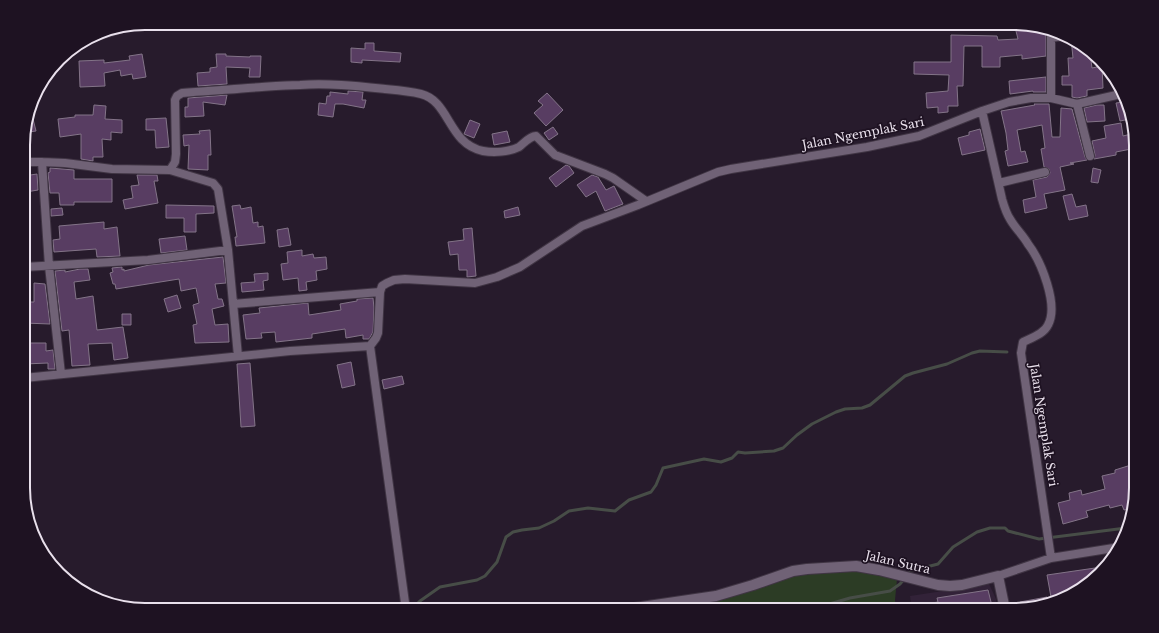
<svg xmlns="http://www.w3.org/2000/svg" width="1159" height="633" font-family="'Libre Baskerville',serif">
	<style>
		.built { fill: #322238 }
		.green { fill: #2c3c25 }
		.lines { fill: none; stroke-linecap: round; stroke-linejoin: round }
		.stream { stroke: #474d47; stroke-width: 3 }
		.building { fill: #583d62; stroke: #837488 }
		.minor-casing { stroke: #403544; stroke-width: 10 }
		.tertiary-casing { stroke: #403544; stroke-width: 12 }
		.minor { stroke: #706276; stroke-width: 8 }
		.tertiary { stroke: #706276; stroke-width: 10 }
		.labels { text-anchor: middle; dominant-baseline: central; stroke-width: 3.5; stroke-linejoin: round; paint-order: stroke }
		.street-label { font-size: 12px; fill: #e9e0ec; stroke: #1e1222 }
		.rim { fill: none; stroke: #e9e0ec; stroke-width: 2 }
	</style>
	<rect width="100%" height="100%" fill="#271b2c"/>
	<path class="built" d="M989 584 996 599 998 610H912L910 596Z"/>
	<path class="green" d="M856 571 878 574 897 579 895 600 896 610H650L794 575 808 573Z"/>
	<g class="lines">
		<path class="stream" d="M416 610 417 604 420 601 440 587 477 580 485 576 497 562 506 537 513 532 522 530 539 528 554 521 569 511 588 508 615 511 629 500 651 492 656 485 663 468 704 459 721 462 732 458 738 452 745 453 774 451 783 448 797 435 812 424 836 412 845 409 862 408 870 405 905 376 913 373 947 364 972 353 980 351 1007 352
			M816 610 826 605 850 598 890 591 900 584 911 571 938 564 953 547 977 532 990 528H1005L1008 531 1039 539 1126 528"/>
	</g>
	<path class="building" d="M1014 23 1046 31V56L1022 59V55L1000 57V67H982V46H964L963 86H957L958 106H948V112L938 113V107L927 108 926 93 948 91 949 75 914 74V62H951V35L997 36 998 40 1018 39Z
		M1071 38 1075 39 1090 53 1092 68 1102 66 1103 88 1087 90V96L1077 98 1072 97V85H1062V76H1069L1068 58H1073Z
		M365 43H374V51L401 53 400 62 362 60V63L351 62V48L365 49Z
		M142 54 146 77 133 79 132 74 121 76 120 70 104 73 105 86 80 87 79 61 104 60V63L130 60 129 56Z
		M216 54H226V56L250 57V56H261L260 77H249L250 68 226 67 227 84 198 86 197 73 210 72V68L217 67Z
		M1046 77V92H1033V91L1010 94 1009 81Z
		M348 91 363 92 362 100H366L364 108 343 104H335L333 117 318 115 319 103 326 104 327 96H330V92L348 94Z
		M547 93 563 110 546 126 534 113 543 105 538 101Z
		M227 95 225 105 203 102 204 116 185 117V107H188V98Z
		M1124 102 1130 119 1120 121 1116 103Z
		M1034 104H1049L1052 137H1060L1061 108 1072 109 1085 157 1087 160 1070 163 1074 164 1060 167 1065 190 1044 194 1047 208 1025 213 1023 200 1036 197 1033 180 1047 177 1050 173 1049 169 1044 167 1041 149 1045 148 1042 125 1017 130 1021 152 1025 151 1028 162 1008 166 1005 151 1008 150 1006 133 1001 111 1035 105Z
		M94 105 106 106 105 119 122 120V133L111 132V140L102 139 103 157H93V161L81 159V134L60 137 58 119 75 117V115H93Z
		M1097 105H1104L1105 121 1087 122 1084 108Z
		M166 118 169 147 156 148 155 130H146V119Z
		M33 119 36 131 28 132 27 120Z
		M470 120 480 124 474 138 464 134Z
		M1121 123 1123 136 1135 133 1136 148 1116 152V155L1094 159 1095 155 1092 141 1106 138 1104 126Z
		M553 127 558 134 549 140 544 133Z
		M980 129 985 150 962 155 958 138 969 135V132Z
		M210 130 211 155H208V170L188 169 189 145 184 146 183 135 200 134 199 131Z
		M507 131 510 142 494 145 492 134Z
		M566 165 569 166 574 173 556 187 549 178Z
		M50 168 74 170V179H112V202H74V205H60L59 193H50L48 173 50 172Z
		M1093 168 1101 170 1098 183 1091 182Z
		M37 174 38 190 26 192V189H24V176Z
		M137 175H157L158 181H154L158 203 125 209 123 200 133 198 131 186 139 185Z
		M592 175 598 177 606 190 614 186 623 204 605 211 596 191 586 197 577 185Z
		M1072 194 1076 207 1086 205 1088 216 1069 220 1063 196Z
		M166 205 214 206V213L196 214V232H184V218H166Z
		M240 205 241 209 251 207 253 223 258 222V227L263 226 265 243 236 246 235 237H237L232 206Z
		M518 207 520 215 505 218 504 211Z
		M62 208 63 215 51 216V209Z
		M104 222V229L117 227 120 256 97 257 96 249 54 252 53 240 60 239 59 226Z
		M288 228 291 245 279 247 277 230Z
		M472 228 476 276 467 277V270H459L458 254 450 255 448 242 464 240 463 229Z
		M185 236 187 250 161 253 159 239Z
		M302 250V256L313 254 314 258 326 257 327 269 316 271 317 280 306 282 307 290 299 291 298 278 283 280 281 264 288 263 287 252Z
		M223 257 226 283 215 284 218 299H222L224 306 212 309 215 325 228 324 229 342 195 343 193 325 197 324 193 305 199 303 196 288 181 291 179 279 116 289 115 284H113L110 273 113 272 112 268 122 267V270L124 269V271L149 265Z
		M80 269H88L90 280 74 282 76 299 93 296 97 330 123 327 128 358 114 360 112 343 88 344 90 365 72 366 69 330 62 331 55 271 65 270V272Z
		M268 273V280L263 281 264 290 242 292 241 283 255 282 254 274Z
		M34 283 45 284 50 324 24 323V302H34Z
		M177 295 181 308 168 312 164 299Z
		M373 298 374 308 373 332 369 339H363V335L346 338 345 329 312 334V338L276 342 275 332 261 333 262 338 246 339 243 315 260 313 259 308 308 303 309 315 341 310 340 304 357 301V299Z
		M122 314H131V325H122Z
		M24 343H46V351L53 350 55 369H48V363L24 364Z
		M351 362 355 385 342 388 337 365Z
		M250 363 255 426 241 427 237 364Z
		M402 376 404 384 384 389 382 380Z
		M1131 465 1133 472 1136 471V496L1132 508 1124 510 1122 505 1110 508 1109 505 1086 511 1088 517 1063 524 1058 503 1070 500 1069 493 1081 490 1082 495 1105 489 1102 476 1115 473V470Z
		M1102 567 1080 589 1061 593 1062 595 1051 597 1047 575Z
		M988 590 993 610H916L915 606 938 602 937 598Z
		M1047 597 1048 602 1021 610 1020 602Z"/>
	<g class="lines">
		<defs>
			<path id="minor" d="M92 36 101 35 126 27
				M1051 38 1062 36
				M1051 98V33
				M1077 104 1090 156
				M982 111 1009 102 1031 98H1051L1077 104 1121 94
				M24 162H42L65 163 112 169 170 170 213 183 218 189 228 250 238 356
				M42 162 49 266 61 374
				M170 170 175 162 176 154 175 100 177 96 182 93C204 91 226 90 248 88 265 87 283 85 300 85 328 83 356 86 385 89 396 90 409 91 421 94 450 101 448 144 483 151 494 153 509 152 519 147 524 143 530 136 536 136L555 155 605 174 613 178 646 201
				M999 183 1045 172
				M24 267 148 260 228 250
				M233 304 380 292
				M370 346 376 338 378 333 380 292 382 286 387 283 394 280 405 279 475 283 497 277 520 267 582 226 638 205 718 172 731 169 867 147 919 136 982 111 1002 199C1004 206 1006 213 1010 219 1015 228 1023 235 1028 244 1041 261 1059 305 1048 325 1044 334 1031 338 1023 342L1021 353 1051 558
				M24 378 290 351 370 346 406 610
				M998 576 1051 558 1120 547"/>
			<path id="tertiary" d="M621 610 716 596 753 585 793 571 807 569 856 566 879 570 938 585 950 586 962 585 998 576 1005 610"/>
		</defs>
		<use href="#minor" class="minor-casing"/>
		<use href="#tertiary" class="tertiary-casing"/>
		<use href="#minor" class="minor"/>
		<use href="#tertiary" class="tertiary"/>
	</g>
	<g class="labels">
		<g class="street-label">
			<text transform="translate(863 133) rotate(-11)">Jalan Ngemplak Sari</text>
			<text transform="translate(1044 425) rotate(81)">Jalan Ngemplak Sari</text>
			<text transform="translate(898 562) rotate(13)">Jalan Sutra</text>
		</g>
	</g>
	<path d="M0 0H1159V633H0ZM145 30H1014A115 115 0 0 1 1129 145V488A115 115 0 0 1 1014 603H145A115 115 0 0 1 30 488V145A115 115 0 0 1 145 30Z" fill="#1e1222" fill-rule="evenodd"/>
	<path class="rim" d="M145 30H1014A115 115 0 0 1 1129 145V488A115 115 0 0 1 1014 603H145A115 115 0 0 1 30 488V145A115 115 0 0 1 145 30Z"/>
</svg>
